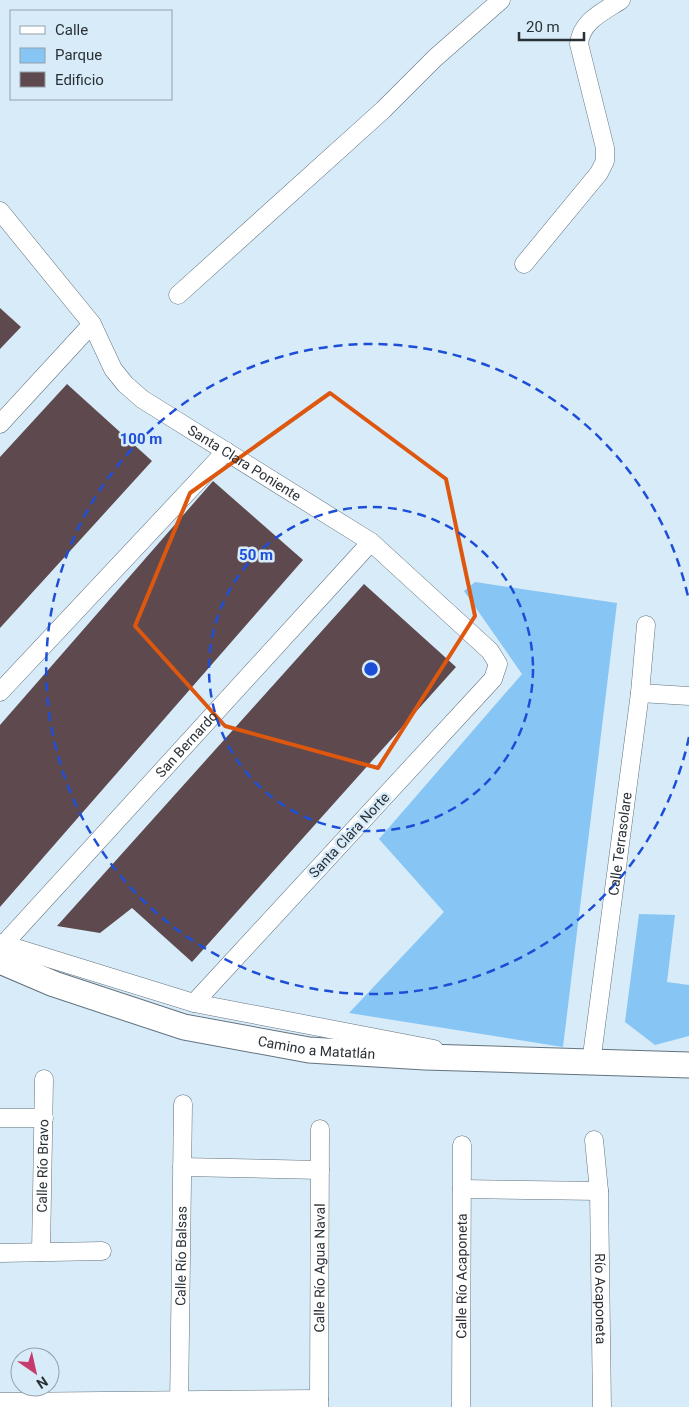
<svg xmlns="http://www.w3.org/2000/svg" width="689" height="1407" font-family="Roboto,sans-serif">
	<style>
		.green { fill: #87c5f4 }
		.building { fill: #5e4a4e }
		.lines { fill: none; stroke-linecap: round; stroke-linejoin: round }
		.street-casing { stroke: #62737f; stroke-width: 19 }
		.secondary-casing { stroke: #62737f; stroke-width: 27 }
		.street { stroke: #fff; stroke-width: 18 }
		.secondary { stroke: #fff; stroke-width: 25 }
		.marked { fill: none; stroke: #de570e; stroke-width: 4; stroke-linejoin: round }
		.ring { fill: none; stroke: #1d4ed8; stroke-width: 2.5; stroke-dasharray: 9 6 }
		.labels { text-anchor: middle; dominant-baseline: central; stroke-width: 5; stroke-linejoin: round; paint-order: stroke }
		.street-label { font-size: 14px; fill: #2a3136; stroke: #d8ebf9 }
		.centre { fill: #1d4ed8; stroke: #d8ebf9; stroke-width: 2.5 }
		.ring-label { font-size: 15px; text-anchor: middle; font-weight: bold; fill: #1d4ed8; stroke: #d8ebf9; stroke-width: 5; stroke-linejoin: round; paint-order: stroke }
	</style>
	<rect width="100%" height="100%" fill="#d8ebf9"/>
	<path class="green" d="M475 582 617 603 563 1047 349 1013 444 912 379 839 522 674 464 591Z
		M639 914 675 915 667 982 689 985V1036L655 1045 625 1022Z"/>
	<path class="building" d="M0 308 21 327 0 349Z
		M67 384 152 461 0 628V457Z
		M213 481 303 560 0 907V725Z
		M364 584 456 667 192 962 132 908 100 933 57 926Z"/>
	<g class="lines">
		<defs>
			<g id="street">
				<path id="s1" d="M0 211 92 324 113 369 125 384 142 399 371 542 490 651 498 664 493 679 194 1003"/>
				<path d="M524 264 599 173 605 161V148L579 44C581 21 603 12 621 0"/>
				<path d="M178 295 383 110 435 58 501 0"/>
				<path d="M0 424 92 324"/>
				<path d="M0 692 226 451"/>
				<path d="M640 693 689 696"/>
				<path d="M0 943 194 1003 434 1049"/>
				<path id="s2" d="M3 945 371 542"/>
				<path id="s3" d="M591 1063 640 693 646 625"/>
				<path d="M0 1118H44"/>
				<path id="s4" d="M594 1140 599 1191 602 1407"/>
				<path d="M182 1167 320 1170"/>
				<path d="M462 1189 599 1191"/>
				<path id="s5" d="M41 1252 44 1079"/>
				<path d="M0 1253 102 1251"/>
				<path d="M0 1402 319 1399"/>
				<path id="s6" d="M179 1407 183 1104"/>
				<path id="s7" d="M319 1407 320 1129"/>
				<path id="s8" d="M461 1407 462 1145"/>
			</g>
			<g id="secondary">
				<path id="s9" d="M0 961 54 984 184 1027 309 1050 425 1057 689 1065"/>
			</g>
		</defs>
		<use href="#street" class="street-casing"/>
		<use href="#secondary" class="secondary-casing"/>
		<use href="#street" class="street"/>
		<use href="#secondary" class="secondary"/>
	</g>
	<path class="marked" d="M330 393 446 479 475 616 378 768 225 726 135 626 190 493Z"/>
	<g class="ring">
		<circle cx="371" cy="669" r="162"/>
		<path d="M689 737A325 325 0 1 1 689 601"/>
	</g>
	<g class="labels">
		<g class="street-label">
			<text stroke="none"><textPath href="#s1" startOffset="358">Santa Clara Poniente</textPath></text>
			<text stroke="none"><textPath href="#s2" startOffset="272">San Bernardo</textPath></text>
			<text transform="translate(349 835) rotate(-47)">Santa Clara Norte</text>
			<text stroke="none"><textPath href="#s3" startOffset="221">Calle Terrasolare</textPath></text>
			<text stroke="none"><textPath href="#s9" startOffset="330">Camino a Matatlán</textPath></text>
			<text stroke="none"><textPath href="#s5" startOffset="86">Calle Río Bravo</textPath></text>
			<text stroke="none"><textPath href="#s6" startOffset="151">Calle Río Balsas</textPath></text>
			<text stroke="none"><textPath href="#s7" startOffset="139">Calle Río Agua Naval</textPath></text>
			<text stroke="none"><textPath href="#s8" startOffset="131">Calle Río Acaponeta</textPath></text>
			<text stroke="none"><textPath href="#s4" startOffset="159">Río Acaponeta</textPath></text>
		</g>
	</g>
	<circle cx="371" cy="669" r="8" class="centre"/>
	<g class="ring-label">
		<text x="141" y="444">100 m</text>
		<text x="256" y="560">50 m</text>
	</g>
	<rect x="10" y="10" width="162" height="90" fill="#d8ebf9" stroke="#92a1ab"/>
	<rect x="20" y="26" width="25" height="8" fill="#ffffff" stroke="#92a1ab"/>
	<text x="55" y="35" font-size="15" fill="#2a3136">Calle</text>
	<rect x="20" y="48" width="25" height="15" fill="#87c5f4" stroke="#92a1ab"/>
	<text x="55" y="60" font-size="15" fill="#2a3136">Parque</text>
	<rect x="20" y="72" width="25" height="15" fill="#5e4a4e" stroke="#92a1ab"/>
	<text x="55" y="85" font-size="15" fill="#2a3136">Edificio</text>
	<g transform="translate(35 1372) rotate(146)"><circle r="24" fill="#d8ebf9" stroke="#92a1ab"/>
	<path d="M0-4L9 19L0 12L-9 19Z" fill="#c63a6d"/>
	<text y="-8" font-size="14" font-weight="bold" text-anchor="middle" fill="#2a3136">N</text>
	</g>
	<path d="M519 32v8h65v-8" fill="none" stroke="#2a3136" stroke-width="2.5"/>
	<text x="526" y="32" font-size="15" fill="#2a3136" stroke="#d8ebf9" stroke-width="4" paint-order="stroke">20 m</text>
</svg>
